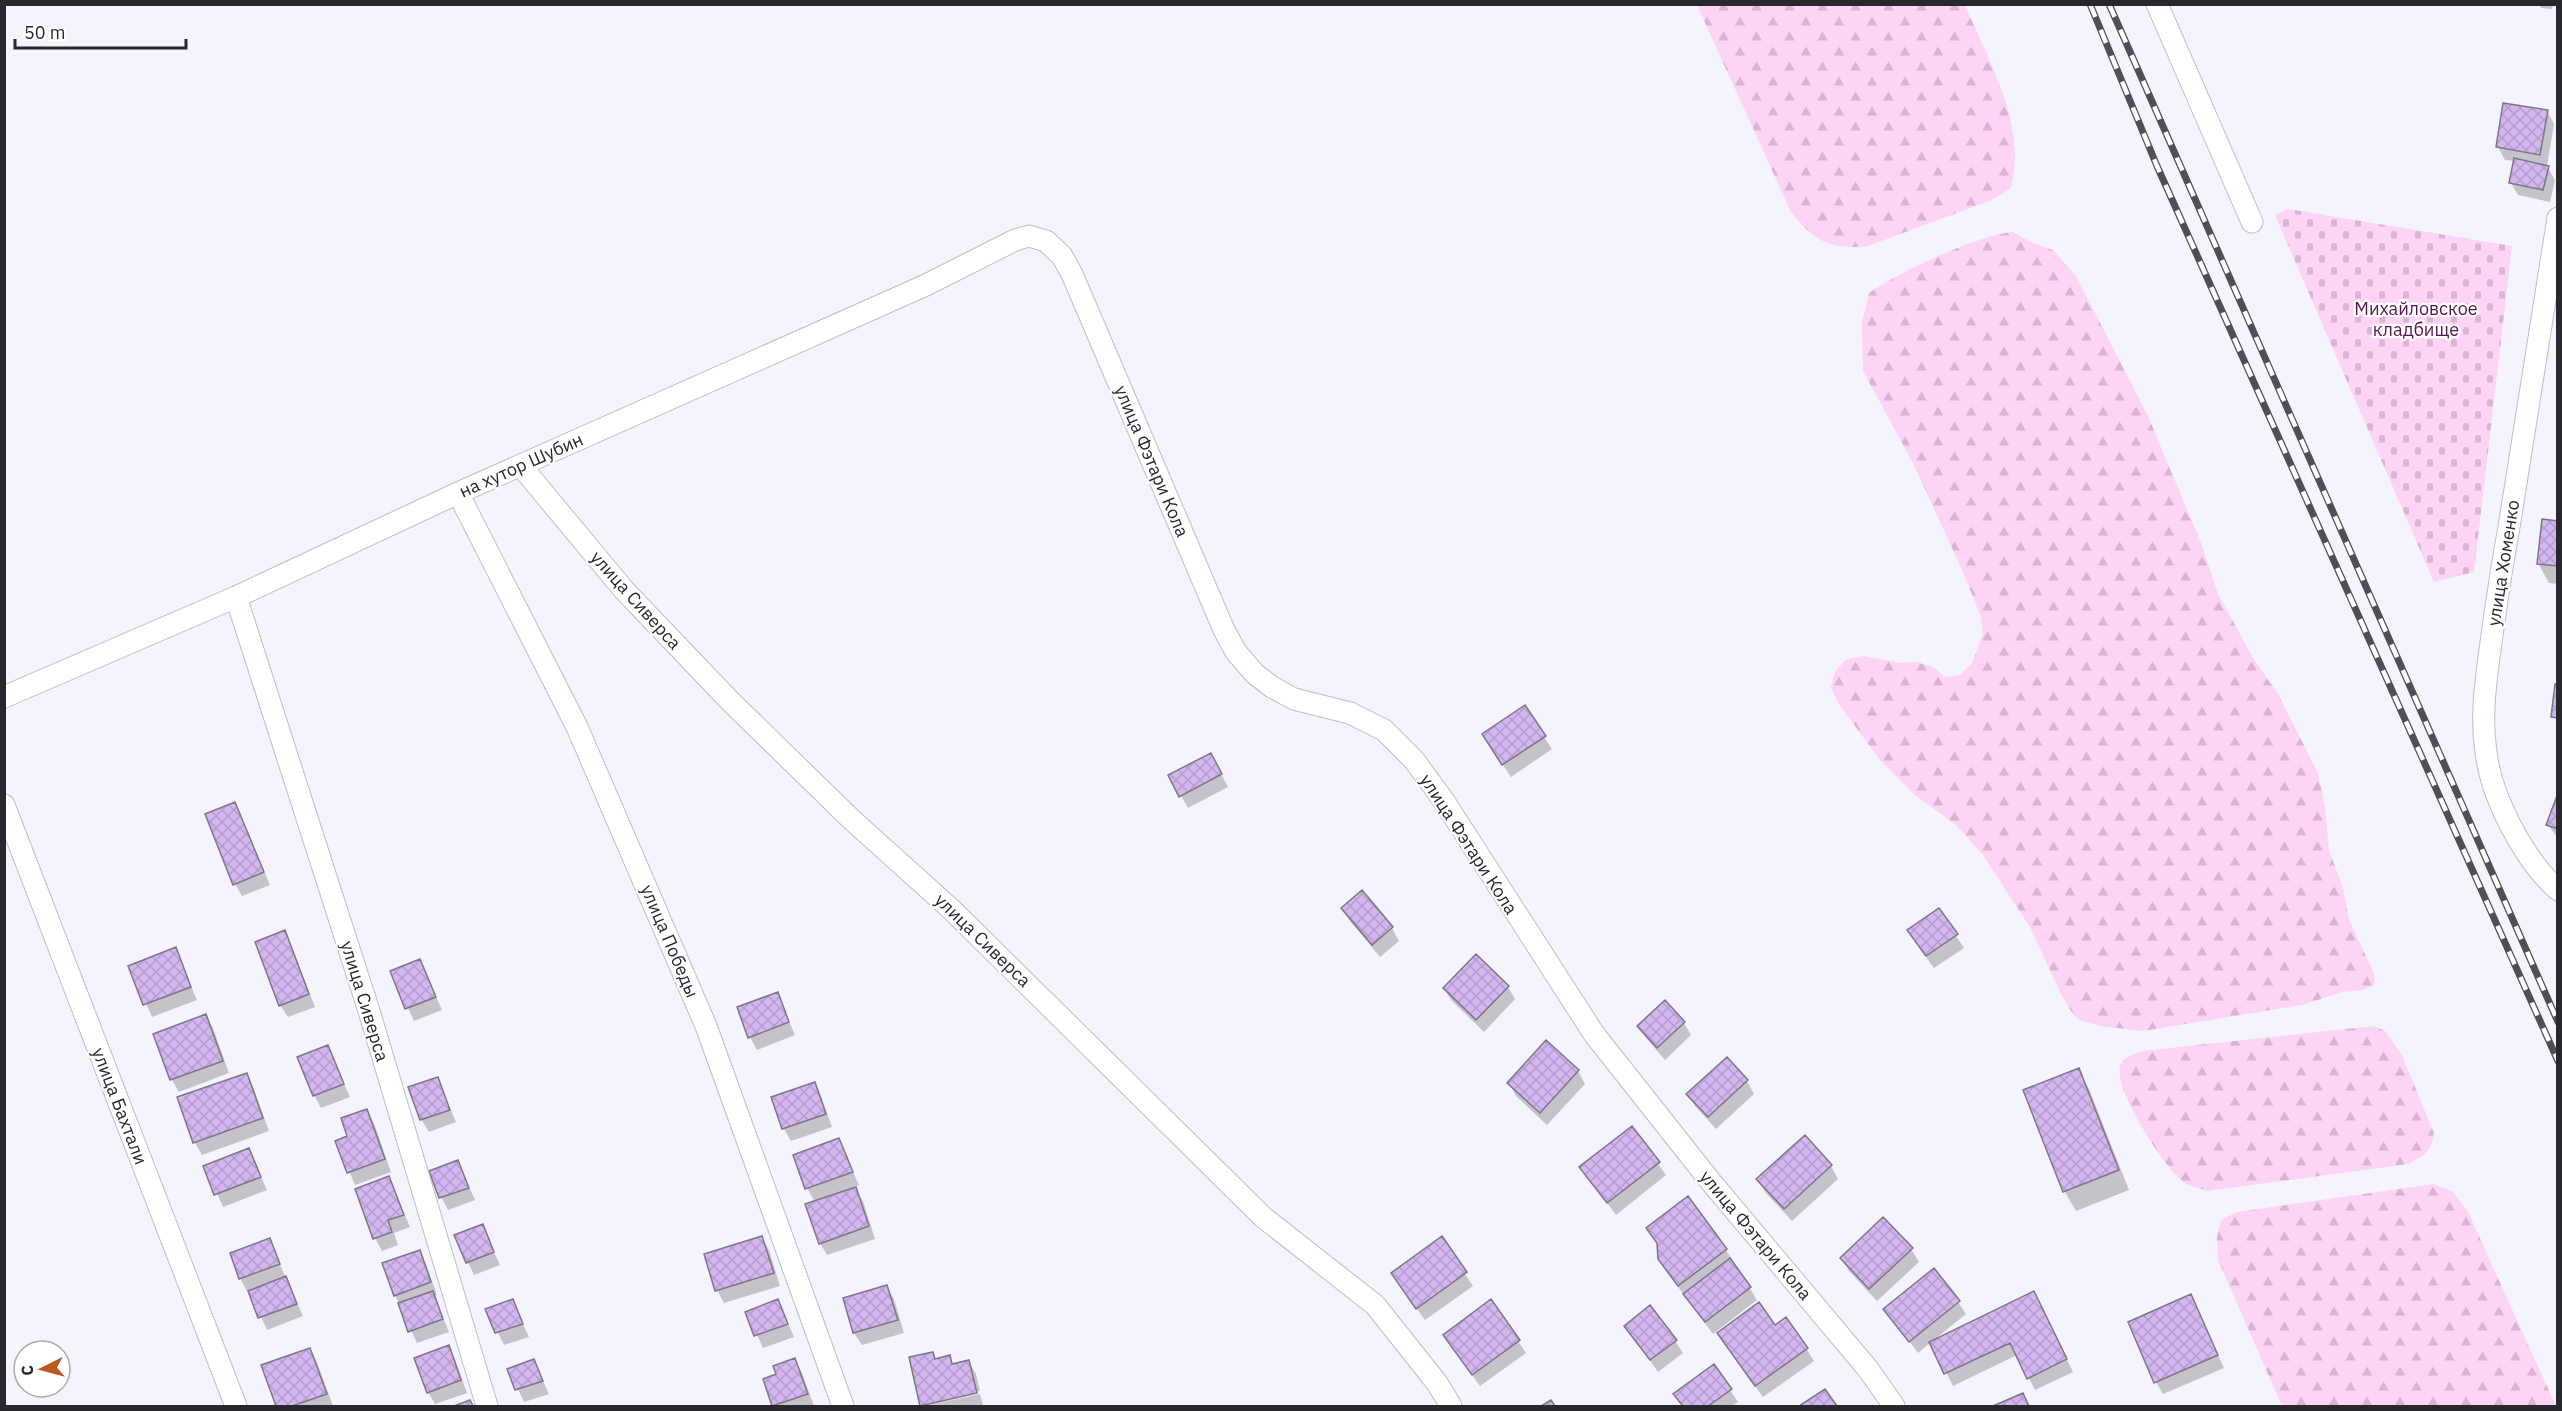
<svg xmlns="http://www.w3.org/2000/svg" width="2562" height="1411" font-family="'IBM Plex Sans',sans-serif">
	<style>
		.forest { fill: url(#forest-firs) }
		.cemetery { fill: url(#cemetery-stones) }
		.shadow { fill: #0003 }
		.building { fill: url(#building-cross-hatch); stroke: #7e7687; stroke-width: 1.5 }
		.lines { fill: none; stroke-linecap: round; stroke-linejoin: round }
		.minor-casing { stroke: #bcbdd0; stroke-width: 23 }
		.minor { stroke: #fff; stroke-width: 21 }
		.rail-casing { stroke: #4f4f56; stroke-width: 7 }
		.rail { stroke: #fff; stroke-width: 4.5; stroke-dasharray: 14; stroke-linecap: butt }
		.labels { text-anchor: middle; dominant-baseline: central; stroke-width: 4.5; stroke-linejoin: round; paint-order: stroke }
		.park-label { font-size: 18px; fill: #53164e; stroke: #fff }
		.street-label { font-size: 18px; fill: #27272e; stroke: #fff }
	</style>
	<defs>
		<pattern id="forest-firs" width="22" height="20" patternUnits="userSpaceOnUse" patternTransform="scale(1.5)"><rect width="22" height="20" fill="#fdd3f6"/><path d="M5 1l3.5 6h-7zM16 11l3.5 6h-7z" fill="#d9b5d3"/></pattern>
		<pattern id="cemetery-stones" width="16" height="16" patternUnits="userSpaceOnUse" patternTransform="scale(1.5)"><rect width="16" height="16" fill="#fdd3f6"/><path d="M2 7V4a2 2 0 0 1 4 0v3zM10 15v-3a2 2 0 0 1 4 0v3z" fill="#d9b5d3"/></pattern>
		<pattern id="building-cross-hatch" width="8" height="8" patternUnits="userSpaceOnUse" patternTransform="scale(1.5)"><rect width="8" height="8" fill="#d3b6f0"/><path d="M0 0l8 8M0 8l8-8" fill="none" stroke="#b59cce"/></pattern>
	</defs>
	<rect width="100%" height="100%" fill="#f4f4fc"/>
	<path class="forest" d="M1697 5H1965C1989 62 2027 124 2011 188L1992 200 1868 246C1830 250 1814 241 1791 212Z
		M2013 232 2031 242 2053 250 2076 276 2148 416 2201 543 2218 594 2253 658 2278 694 2318 773 2325 807 2329 850 2343 888 2349 920 2374 973 2375 984 2363 990 2342 992 2302 1005 2143 1031 2100 1026 2079 1020 2071 1011 2060 992 2030 927 1983 855 1956 825 1915 795 1880 760 1838 703 1831 687 1834 674 1845 660 1863 656 1901 663 1916 662 1933 667 1945 677 1960 675 1972 663 1983 634 1981 617 1963 572 1914 465 1863 371 1862 323 1869 293C1901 271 1975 236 2013 232Z
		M2374 1026 2385 1031 2402 1055 2434 1133C2432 1151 2424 1156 2408 1164L2207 1191C2200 1188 2191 1187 2185 1183 2165 1170 2113 1088 2120 1066 2123 1057 2134 1054 2142 1051Z
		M2434 1184 2453 1192 2468 1212 2556 1406H2282L2218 1260 2217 1237 2221 1220 2237 1212Z"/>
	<path class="cemetery" d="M2288 209 2512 246 2474 572 2434 582 2275 215Z"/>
	<path class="shadow" d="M2539 4H2553L2552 9 2541 8Z
		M2547 111 2554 124 2547 166 2555 180 2550 202 2518 195 2511 183 2515 161 2505 160 2498 147Z
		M2558 523V584L2549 583 2538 563Z
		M1544 737 1552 749 1511 777 1491 747Z
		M1217 767 1228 787 1188 808 1170 776Z
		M2558 798V838L2548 825Z
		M235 804 270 885 242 896 235 884Z
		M1362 892 1392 928 1399 941 1380 957 1350 921 1342 908Z
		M1939 910 1964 948 1934 968 1916 943Z
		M284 932 291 945 315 1007 288 1017 280 1005Z
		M175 949 197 1000 152 1017 130 967Z
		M420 961 442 1010 414 1021 392 972Z
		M1508 987 1515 999 1484 1032 1452 1001 1444 989Z
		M777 994 795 1035 757 1050 750 1037Z
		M205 1016 213 1028 229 1073 179 1092 172 1080 155 1035Z
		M1684 1023 1691 1035 1665 1060 1647 1039 1639 1027Z
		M327 1047 350 1097 321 1108 314 1095Z
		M2078 1070 2089 1089 2129 1190 2076 1211 2065 1192 2025 1091Z
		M1578 1071 1585 1084 1547 1125 1516 1096 1509 1083Z
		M246 1075 253 1087 269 1131 202 1155 195 1143 179 1098Z
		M437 1078 456 1122 429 1132 421 1119Z
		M1747 1081 1754 1094 1716 1129 1695 1106 1688 1094Z
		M814 1083 821 1096 832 1127 791 1141 784 1129 773 1098Z
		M366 1110 374 1123 391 1172 355 1185 337 1142 349 1137Z
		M1632 1128 1666 1175 1616 1215 1581 1168Z
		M1804 1137 1831 1166 1838 1179 1792 1221 1765 1192 1758 1179Z
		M838 1139 859 1185 854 1187 863 1201 875 1239 827 1255 820 1243 815 1202 807 1188Z
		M249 1150 267 1190 223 1207 205 1167Z
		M458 1162 475 1200 448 1210 441 1197Z
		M389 1178 410 1227 394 1233 398 1245 382 1251 375 1238Z
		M482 1226 500 1265 474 1275 456 1236Z
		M1648 1228 1726 1250 1757 1300 1713 1334 1667 1272 1659 1259V1246Z
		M762 1238 769 1250 780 1286 724 1303 717 1290Z
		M1441 1238 1473 1286 1425 1320 1400 1286Z
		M269 1240 303 1316 267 1330 249 1290 247 1291 240 1278Z
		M1911 1249 1919 1262 1877 1301 1849 1271 1842 1258Z
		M419 1252 426 1264 437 1295 434 1296 449 1332 417 1343 395 1295Z
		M887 1287 894 1299 904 1333 862 1345 854 1333 845 1299Z
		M2191 1296 2224 1368 2163 1394 2156 1382Z
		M512 1301 529 1337 504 1345 487 1310Z
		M778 1301 794 1337 763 1348 747 1312Z
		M1958 1302 1966 1314 1935 1339 2040 1305 2073 1372 2035 1390 2017 1355 1953 1386 1931 1342 1918 1353 1885 1309Z
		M1626 1326 1675 1341 1683 1353 1658 1372Z
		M1518 1341 1526 1353 1480 1386 1452 1347Z
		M1726 1346 1806 1348 1814 1361 1763 1397Z
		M448 1347 455 1359 467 1393 435 1404 428 1392Z
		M310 1349 317 1362 333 1406H277L263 1366Z
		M932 1353 936 1360 949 1357 954 1365 969 1362 976 1374 980 1391 923 1404 922 1406Z
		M794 1360 802 1373 814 1406H774L765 1380 778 1375Z
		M534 1361 549 1394 524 1402 509 1370Z
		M1714 1366 1738 1402 1732 1406H1683L1675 1394Z
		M980 1394 983 1405 925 1406Z"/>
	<path class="building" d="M2503 103 2548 110 2540 155 2496 147Z
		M2514 158 2549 166 2543 190 2509 183Z
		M2542 519 2558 521V566L2537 564Z
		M2555 684H2558V718L2551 717Z
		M1525 705 1546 736 1502 765 1482 734Z
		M1211 753 1222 774 1179 797 1168 775Z
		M2558 793V829L2546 825Z
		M235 802 264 872 233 885 205 814Z
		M1362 890 1393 927 1372 945 1341 908Z
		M1939 908 1958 934 1926 956 1907 930Z
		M285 930 309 994 279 1006 255 942Z
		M176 947 191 987 143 1005 128 966Z
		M1476 954 1509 986 1476 1020 1443 988Z
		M420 959 436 997 405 1009 390 971Z
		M778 992 789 1022 748 1038 737 1007Z
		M1665 1000 1685 1022 1657 1048 1637 1026Z
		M206 1014 223 1061 170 1080 153 1034Z
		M1546 1040 1579 1070 1540 1113 1507 1083Z
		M328 1045 344 1084 313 1096 297 1057Z
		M1727 1057 1748 1080 1708 1117 1686 1094Z
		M2079 1068 2119 1170 2063 1192 2023 1090Z
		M247 1073 263 1118 193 1143 177 1097Z
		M438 1077 450 1110 420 1120 408 1087Z
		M815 1082 826 1114 782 1129 771 1097Z
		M367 1109 385 1159 347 1173 335 1141 347 1136 341 1118Z
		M1632 1126 1660 1162 1607 1203 1579 1167Z
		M1805 1135 1832 1165 1784 1209 1756 1179Z
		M839 1138 853 1172 805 1189 793 1155Z
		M249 1148 261 1177 214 1195 203 1166Z
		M458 1160 469 1188 439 1198 429 1171Z
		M389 1176 404 1215 388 1220 392 1232 373 1239 355 1189Z
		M856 1187 869 1226 819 1244 805 1204Z
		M1688 1196 1727 1249 1678 1286 1658 1259 1657 1243 1646 1228Z
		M1883 1217 1913 1248 1869 1289 1840 1258Z
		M483 1224 494 1252 466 1263 454 1235Z
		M762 1236 774 1273 715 1291 704 1254Z
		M1442 1236 1467 1272 1416 1309 1391 1273Z
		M270 1238 280 1264 239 1279 230 1253Z
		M420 1250 431 1282 394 1296 382 1263Z
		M1730 1258 1751 1287 1705 1322 1683 1294Z
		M1934 1268 1960 1301 1909 1342 1883 1309Z
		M286 1276 297 1304 258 1318 248 1291Z
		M887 1285 898 1320 853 1333 843 1298Z
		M433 1291 443 1319 408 1332 398 1303Z
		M2034 1291 2067 1359 2027 1379 2010 1343 1944 1374 1929 1342Z
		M2191 1294 2218 1355 2154 1383 2128 1322Z
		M513 1299 523 1324 495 1333 485 1309Z
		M778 1299 788 1324 754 1336 745 1312Z
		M1491 1299 1520 1340 1472 1375 1443 1335Z
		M1759 1302 1775 1325 1786 1317 1808 1348 1755 1386 1717 1333Z
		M1650 1305 1677 1340 1650 1360 1624 1326Z
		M449 1345 461 1380 427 1393 414 1358Z
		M310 1348 327 1394 292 1406H276L261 1365Z
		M933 1352 935 1359 950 1355 952 1364 969 1360 977 1393 920 1406 909 1357Z
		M795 1358 808 1394 772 1406 763 1379 776 1374 773 1366Z
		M534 1359 543 1381 515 1390 507 1369Z
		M1714 1364 1732 1389 1708 1406H1683L1673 1394Z
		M1825 1389 1837 1406H1799Z
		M2023 1393 2029 1406H1993Z
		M470 1400 473 1406H454Z
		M1551 1400 1555 1406H1541Z"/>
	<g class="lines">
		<defs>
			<path id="minor" d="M2157 4 2252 222
				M2558 218C2542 321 2526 424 2509 527 2501 570 2495 613 2489 657 2485 688 2481 720 2486 752 2491 797 2524 860 2558 890
				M521 466 624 590 730 701 851 819 952 910 1263 1217 1375 1305 1437 1383 1451 1406
				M458 493 577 727 706 1026 843 1406
				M236 597 369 1011 487 1406
				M4 697 236 597 458 493 926 285 1015 240 1029 236 1046 241 1062 256 1072 274 1224 630 1236 652 1255 674 1272 687 1294 699 1350 713 1384 730 1414 760 1444 801 1594 1034 1711 1182 1868 1369 1894 1406
				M4 805 236 1406"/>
		</defs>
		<use href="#minor" class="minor-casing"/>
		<use href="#minor" class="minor"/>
		<defs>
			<path id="rail" d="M2090 4 2157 166 2558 1061
				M2109 4 2558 1022"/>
		</defs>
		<use href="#rail" class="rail-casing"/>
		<use href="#rail" class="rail"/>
	</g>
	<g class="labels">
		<g class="park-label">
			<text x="2416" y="308">Михайловское<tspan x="2416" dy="21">кладбище</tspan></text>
		</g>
		<g class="street-label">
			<text transform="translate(1152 461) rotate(67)">улица Фэтари Кола</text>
			<text transform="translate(521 465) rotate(-24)">на хутор Шубин</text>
			<text transform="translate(2503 563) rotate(-81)">улица Хоменко</text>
			<text transform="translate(636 600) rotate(48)">улица Сиверса</text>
			<text transform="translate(1469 844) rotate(57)">улица Фэтари Кола</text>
			<text transform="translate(983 940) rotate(44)">улица Сиверса</text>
			<text transform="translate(670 941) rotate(67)">улица Победы</text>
			<text transform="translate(365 1001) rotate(73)">улица Сиверса</text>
			<text transform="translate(120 1106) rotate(69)">улица Бахтали</text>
			<text transform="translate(1756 1235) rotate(50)">улица Фэтари Кола</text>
		</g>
	</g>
	<rect width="2562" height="1411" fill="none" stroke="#27272e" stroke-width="12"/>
	<g transform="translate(42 1369) rotate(264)"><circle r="28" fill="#ffffff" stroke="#a9a9ab" stroke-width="1.5"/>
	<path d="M0-4.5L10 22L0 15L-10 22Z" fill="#bb5722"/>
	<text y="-9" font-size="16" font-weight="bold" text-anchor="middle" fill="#27272e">С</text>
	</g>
	<path d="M15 39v9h171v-9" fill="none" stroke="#27272e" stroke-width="3"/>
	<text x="24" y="39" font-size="18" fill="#27272e" stroke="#ffffff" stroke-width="4.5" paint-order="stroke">50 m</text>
</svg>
